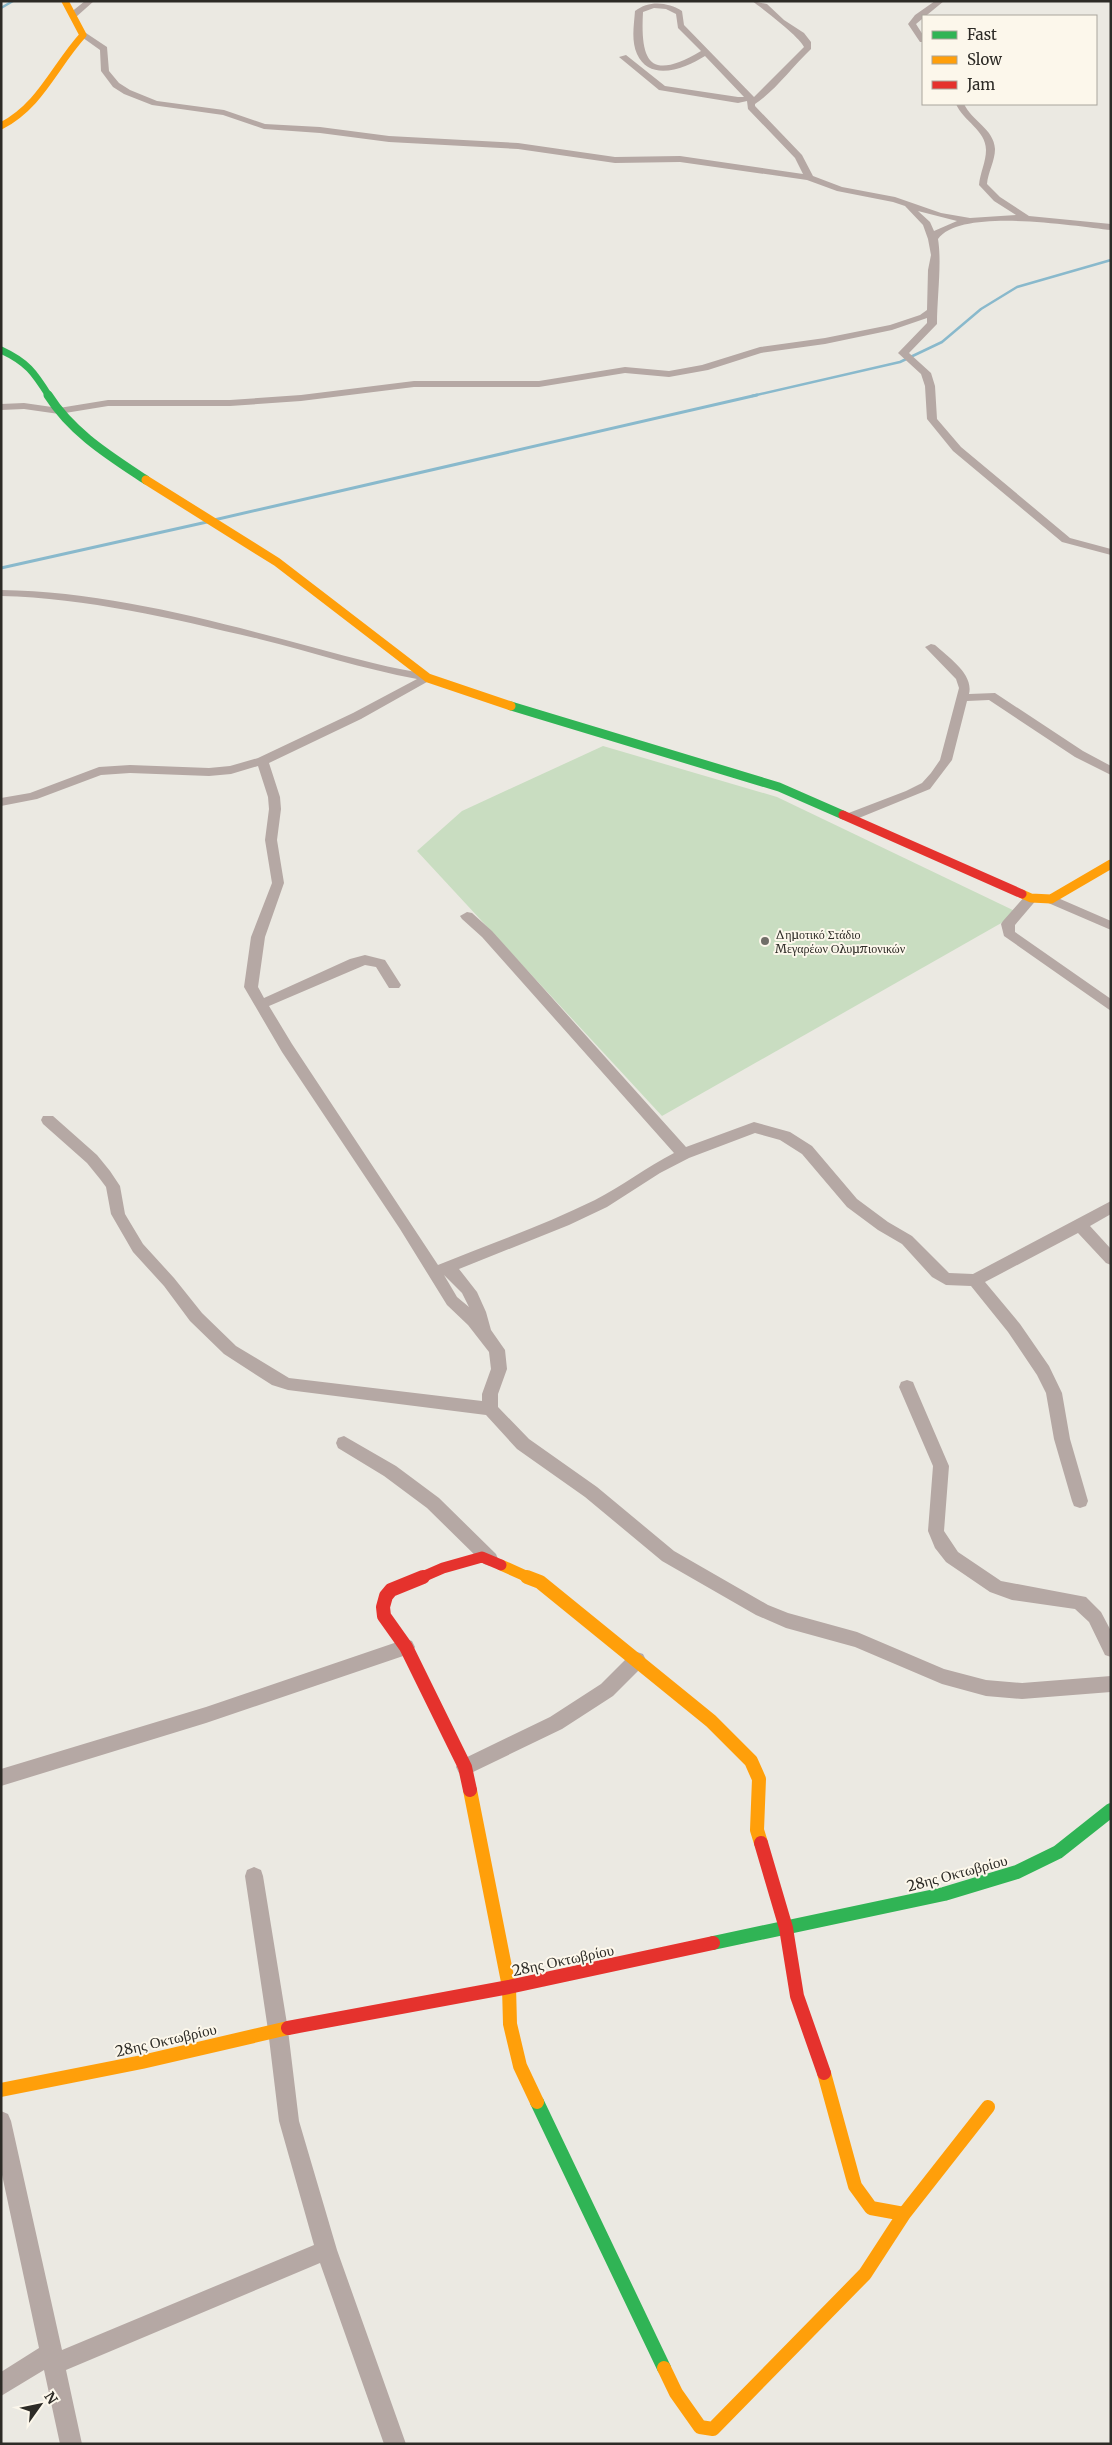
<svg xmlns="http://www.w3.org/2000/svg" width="1112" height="2445" font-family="Merriweather,serif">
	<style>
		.green { fill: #c9ddc1 }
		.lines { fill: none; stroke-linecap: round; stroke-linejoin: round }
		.stream-far1 { stroke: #89b9cc; stroke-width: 2.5 }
		.stream { stroke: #89b9cc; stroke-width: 3 }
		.street { fill: #b5a8a4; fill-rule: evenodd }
		.fast-far2 { stroke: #30b455; stroke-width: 7 }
		.fast-far1 { stroke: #30b455; stroke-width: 9 }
		.fast { stroke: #30b455; stroke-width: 14 }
		.slow-far3 { stroke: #ff9f0a; stroke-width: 7 }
		.slow-far2 { stroke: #ff9f0a; stroke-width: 9 }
		.slow-far1 { stroke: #ff9f0a; stroke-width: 11 }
		.slow { stroke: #ff9f0a; stroke-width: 14 }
		.jam-far2 { stroke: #e5322d; stroke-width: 9 }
		.jam-far1 { stroke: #e5322d; stroke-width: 11 }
		.jam { stroke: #e5322d; stroke-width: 14 }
		.poi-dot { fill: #706e68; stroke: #fcf7eb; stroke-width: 2 }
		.labels { text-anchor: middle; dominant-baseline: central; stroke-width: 4; stroke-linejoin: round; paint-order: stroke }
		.poi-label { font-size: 12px; fill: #2d2b26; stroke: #fcf7eb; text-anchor: start }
		.near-street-label { font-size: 15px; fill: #2d2b26; stroke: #fcf7eb }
	</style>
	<rect width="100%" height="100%" fill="#ebe9e2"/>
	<path class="green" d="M603 746 777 797 1019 913 662 1116 417 851 462 811Z"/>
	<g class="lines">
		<path class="stream-far1" d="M1 8 13 1
			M752 396 900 362 942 342 981 309 1017 287 1111 260"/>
		<path class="stream" d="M214 520 757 395
			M1 568 207 522"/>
		<path class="street" d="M85 1H94L76 17H70V13Z
			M752 1 767 4 784 20 804 33 811 42V49C792 67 776 90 755 104V106L802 155 813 176 842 187 895 197 941 213 970 218 1016 215 994 201 979 185C980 173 986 162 986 150 986 130 963 121 956 104H964C972 121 994 129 995 149 995 161 988 172 987 184L1000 197 1029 216 1111 224V230C1075 226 961 207 938 239 942 263 937 298 937 324L909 353 931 373 935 386 937 419 961 447 1070 538 1111 549V555L1062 542 953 451 927 419 925 386 921 374 898 353 927 323V318L892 330 825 344 761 353 708 370 669 377 625 373 539 387H414L301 401 230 406H108L59 414 24 409 1 410V404L24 403 59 408 108 400H230L301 395 414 381H539L625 367 669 371 702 365 760 347 825 338 890 325 920 315 927 310 928 270 931 255 928 239 923 225 905 206 893 202 837 191 807 180 680 162 615 163 518 149 389 142 320 133 264 129 223 115 152 105 124 94 113 87 101 71 100 50 79 35 86 33 107 47 109 71 119 83 130 90 157 101 224 110 265 124 320 127 389 136 518 143 615 157 680 156 803 174 795 158 748 109 747 101 738 103 659 90 619 57 626 55 665 86 738 97H744L705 56C686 68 650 83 637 54 631 41 634 25 635 11 649 0 668 2 682 11L684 25 754 97 804 47C801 38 762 8 752 1ZM654 8 666 9 676 14 678 28 701 51C652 80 640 65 643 12ZM918 211 957 221 934 231 930 222Z
			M935 1H944L916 24 923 35V42H920L908 24 915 15Z
			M1 590C128 592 251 632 373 663 392 668 413 671 432 675L434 678 361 719 269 763 280 797 281 809 277 840 284 883 265 937 258 987 264 998 350 959 365 955 385 960 401 985 399 988H389L376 967 365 965 269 1006 292 1044 438 1265C490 1244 544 1225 595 1200 622 1186 647 1167 674 1153L482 937 462 919 460 916 467 912 472 913 492 931 686 1147 754 1122 790 1132 812 1146 857 1199 888 1222 912 1236 949 1273 973 1274 1111 1201V1214L1090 1226 1111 1249V1265L1106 1263 1078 1233 985 1282 1020 1324 1049 1366 1062 1393 1070 1439 1088 1501 1086 1506 1080 1508 1074 1506 1072 1501 1054 1439 1046 1393 1037 1375 1008 1332 971 1286 946 1285 932 1277 902 1244 878 1230 847 1207 802 1154 780 1140 755 1133 689 1158 660 1173 607 1207 569 1225 459 1269 477 1292 486 1312 491 1330 505 1350 507 1369 498 1394V1407L529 1439 597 1487 674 1551 768 1605 788 1613 857 1632 944 1669 986 1680 1022 1683 1111 1676V1692L1022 1699 986 1696 942 1684 855 1647 786 1628 756 1615 662 1561 585 1497 517 1449 486 1415 288 1390 272 1385 224 1354 190 1321 164 1286 133 1252 111 1214 106 1187 100 1179 87 1163 43 1124 41 1120 43 1116H53L97 1155 110 1171 120 1186 125 1214 143 1244 174 1278 202 1313 236 1346 289 1378 482 1401V1394L491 1369 489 1352 468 1325 447 1305 400 1229 282 1052 244 987 251 937 272 883 265 840 269 809 268 797 258 766 231 774 209 776 130 773 101 775 37 799 1 806V798L30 793 99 767 130 765 209 768 230 766 258 758 353 713 417 679C363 669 312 652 259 639 174 619 88 598 1 596ZM444 1275 462 1293 469 1307 457 1297Z
			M931 644 935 645C948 657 974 674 969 694L995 693 1083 751 1111 766V775L1075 757 989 700 967 701 952 760 930 789 854 820H846L844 817 846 814 906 791 922 783 931 773 940 760 959 688 956 679 925 647Z
			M1031 894 1038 898 1015 925V932L1111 999V1011L1004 936 1001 924 1003 921 1026 895Z
			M1051 895 1111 921V930L1046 902 1044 899Z
			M907 1380 913 1382 915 1387 949 1466 944 1531 958 1552 1001 1581 1086 1597 1101 1612 1111 1631V1657L1105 1655 1089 1622 1075 1609 1012 1600 990 1592 946 1562 935 1548 928 1531 933 1466 899 1387 901 1382Z
			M344 1436 396 1466 439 1498 496 1554 498 1559 496 1564 490 1566 484 1564 427 1508 384 1476 338 1448 336 1443 338 1438Z
			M406 1639 412 1641 415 1647 412 1653 206 1723 1 1786V1769L206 1707Z
			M637 1652 643 1654 646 1660 643 1666 613 1696 562 1729 471 1773 465 1775 459 1773 456 1767 459 1761 550 1717 601 1684 631 1654Z
			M254 1867 261 1870 263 1876 288 2030 299 2121 337 2250 406 2444H384L320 2263 66 2370 82 2444H60L44 2370 1 2396V2372L39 2348 1 2170V2111L8 2114 11 2121 62 2350 314 2245 279 2121 268 2030 245 1876 247 1870Z"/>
		<path class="fast-far2" d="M1 350C27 362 34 372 49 396"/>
		<path class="fast-far1" d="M48 395C72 433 110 456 146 480
			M511 706 779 787 843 815"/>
		<path class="fast" d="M713 1943 944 1894 1017 1872 1058 1852 1111 1810
			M537 2102 664 2368"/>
		<path class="slow-far3" d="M1 126C41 105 54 67 83 35L65 1"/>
		<path class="slow-far2" d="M146 480 277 562 428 678 511 706
			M1022 894 1031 898 1051 899 1111 864"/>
		<path class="slow-far1" d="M501 1565 530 1578"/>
		<path class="slow" d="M527 1577 540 1582 711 1721 751 1761 759 1779 757 1830 761 1843
			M470 1790 509 1987 510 2024 520 2066 537 2102
			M824 2073 855 2186 871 2208 904 2214 988 2107
			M1 2090 142 2062 288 2028
			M664 2368 676 2393 700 2427 713 2429 865 2274 904 2214"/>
		<path class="jam-far2" d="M843 815 1022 894"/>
		<path class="jam-far1" d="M420 1578 443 1568 482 1557 501 1565"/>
		<path class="jam" d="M423 1577 391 1590 386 1596 383 1607 384 1616 406 1647 465 1767 470 1790
			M761 1843 786 1928 797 1996 824 2073
			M288 2028 509 1987 713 1943"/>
	</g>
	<circle class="poi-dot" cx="765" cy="941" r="5"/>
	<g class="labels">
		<g class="poi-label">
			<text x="775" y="934">Δημοτικό Στάδιο<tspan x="775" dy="14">Μεγαρέων Ολυμπιονικών</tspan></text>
		</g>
		<g class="near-street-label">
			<text transform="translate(957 1873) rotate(-15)">28ης Οκτωβρίου</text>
			<text transform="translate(563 1960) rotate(-12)">28ης Οκτωβρίου</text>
			<text transform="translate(166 2040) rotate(-13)">28ης Οκτωβρίου</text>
		</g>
	</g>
	<rect width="1112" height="2445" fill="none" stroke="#2d2b26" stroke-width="5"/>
	<rect x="922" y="15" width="175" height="90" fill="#fcf7eb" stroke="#a9a59c"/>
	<rect x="932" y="31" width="25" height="8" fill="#30b455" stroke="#a9a59c"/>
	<text x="967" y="40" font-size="15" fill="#2d2b26">Fast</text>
	<rect x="932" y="56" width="25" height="8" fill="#ff9f0a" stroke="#a9a59c"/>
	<text x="967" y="65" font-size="15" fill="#2d2b26">Slow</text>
	<rect x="932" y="81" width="25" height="8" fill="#e5322d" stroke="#a9a59c"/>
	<text x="967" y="90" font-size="15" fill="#2d2b26">Jam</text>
	<g transform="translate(40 2405) rotate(57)" stroke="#fcf7eb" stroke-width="4" paint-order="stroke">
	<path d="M0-4L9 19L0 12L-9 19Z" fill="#2d2b26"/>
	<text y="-8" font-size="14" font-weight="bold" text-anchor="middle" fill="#2d2b26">N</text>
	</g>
</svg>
